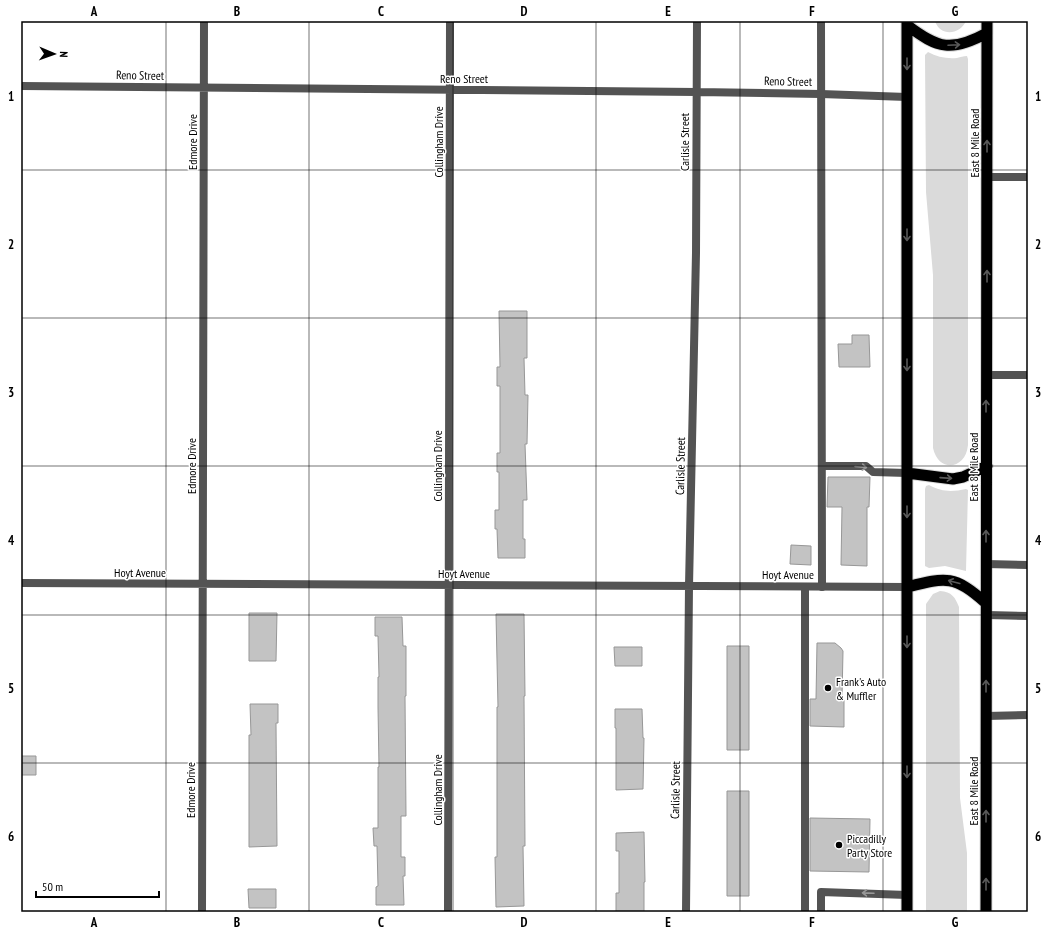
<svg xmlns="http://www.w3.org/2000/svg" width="1049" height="933" font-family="'PT Sans Narrow',sans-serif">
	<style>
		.green { fill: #dadada }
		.building { fill: #c3c3c3; stroke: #979797 }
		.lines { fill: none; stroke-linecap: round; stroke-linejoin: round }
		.trunk-casing { stroke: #dbdbdb; stroke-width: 13 }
		.service { stroke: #535353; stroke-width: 8 }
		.minor { stroke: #535353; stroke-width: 8 }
		.trunk { stroke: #000; stroke-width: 11 }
		.oneway { stroke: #595959 }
		.oneway2 { stroke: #989898 }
		.grid { fill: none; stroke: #000; stroke-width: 1; stroke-opacity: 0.55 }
		.poi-dot { fill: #000; stroke: #fff; stroke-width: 1.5 }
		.labels { text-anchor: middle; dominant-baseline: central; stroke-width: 3; stroke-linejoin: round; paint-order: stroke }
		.street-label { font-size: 12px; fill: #000; stroke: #fff }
		.poi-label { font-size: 12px; fill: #000; stroke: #fff; text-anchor: start }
		.neatline { fill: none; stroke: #000; stroke-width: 1.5 }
		.grid-label { font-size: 13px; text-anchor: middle; font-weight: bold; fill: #000 }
	</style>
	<rect width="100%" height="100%" fill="#fff"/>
	<path class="green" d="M935 21H966C960 35 940 37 935 21Z
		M928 52C937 57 947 59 957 58 961 57 963 56 967 56L968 59V445C966 469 939 474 933 448V275L926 192 925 55Z
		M929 485C942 492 952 492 966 489L968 490 966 571 945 566 929 568 925 566V489L926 486Z
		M940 591C952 592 955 597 959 607L960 798 967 853V912H926V604L933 594Z"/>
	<path class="building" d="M499 311H527V358H524L525 395H528L527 444H525L527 500H523V539H525V558H498L497 529H495V510H499V472H497V453H500V386H497V367H500Z
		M852 335H869L870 367H839L838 344H852Z
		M828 477H870L869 507H867V566L841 565 842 507H827Z
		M791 545 811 546V565L790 564Z
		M249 613H277L276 661H249Z
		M496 614H524L525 696H524L525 846H523L524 906 496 907 495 857H497V707H498Z
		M375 617H402L403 646H406V696H405L406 816H401V857H405V876H403L404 905H376V887L378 886 377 846H374L373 828H378V767H379L378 707V677H379L378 636H375Z
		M817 643H835L841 648 843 651 842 698 844 700V727L810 726V699H816Z
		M727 646H749V750H727Z
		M614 647H642V666H615Z
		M250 704H278V723H276L277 846 249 847V735H251Z
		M615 709H642L643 738H644L643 789 616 790V728H615Z
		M21 756H36V775H21Z
		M727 791H749V896H727Z
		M810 818 870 819 869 872 810 871Z
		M644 832 645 882H644V912H616V893H619V851H616V833Z
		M248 889H276V908H249Z"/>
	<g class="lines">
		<defs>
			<path id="trunk" d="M907 25C938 49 952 52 987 33
				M907 473 953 479 963 477 987 466
				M907 587C947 577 954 575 986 603
				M907 912V21
				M986 912 987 21"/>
		</defs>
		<use href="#trunk" class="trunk-casing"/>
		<path class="service" d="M821 21 822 587
			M987 177H1028
			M986 375H1028
			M822 466H866L873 472 907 473
			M986 564 1028 565
			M805 587V912
			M987 615 1028 616
			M821 912V892L907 895"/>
		<path class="minor" d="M21 86 697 92 821 94 907 97
			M21 583 907 587
			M986 716 1028 715
			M202 912 204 21
			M448 912 450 21
			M686 912 689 586 696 253 697 21"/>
		<use href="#trunk" class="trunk"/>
	</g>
	<defs><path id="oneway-shaft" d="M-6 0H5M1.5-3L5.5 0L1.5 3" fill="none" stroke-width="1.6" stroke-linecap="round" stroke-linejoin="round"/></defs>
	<g class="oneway">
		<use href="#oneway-shaft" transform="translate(954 45) rotate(-3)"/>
		<use href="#oneway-shaft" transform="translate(907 64) rotate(90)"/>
		<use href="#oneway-shaft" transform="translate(987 146) rotate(-90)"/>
		<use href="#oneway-shaft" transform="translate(907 235) rotate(90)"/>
		<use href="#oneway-shaft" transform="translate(987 276) rotate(-90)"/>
		<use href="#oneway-shaft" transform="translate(907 365) rotate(90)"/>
		<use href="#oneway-shaft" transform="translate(986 406) rotate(-90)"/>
		<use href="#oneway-shaft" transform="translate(946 478) rotate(4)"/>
		<use href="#oneway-shaft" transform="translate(907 512) rotate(90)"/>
		<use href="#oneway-shaft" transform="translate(986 536) rotate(-90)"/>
		<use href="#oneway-shaft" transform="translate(954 582) rotate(-165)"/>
		<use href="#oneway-shaft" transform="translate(907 642) rotate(90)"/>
		<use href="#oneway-shaft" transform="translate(986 686) rotate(-90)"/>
		<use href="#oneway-shaft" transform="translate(907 772) rotate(90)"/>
		<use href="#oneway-shaft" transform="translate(986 816) rotate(-90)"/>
		<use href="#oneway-shaft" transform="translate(986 884) rotate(-90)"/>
	</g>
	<g class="oneway2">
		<use href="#oneway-shaft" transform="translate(861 467) rotate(5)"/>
		<use href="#oneway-shaft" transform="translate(868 893) rotate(-178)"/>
	</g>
	<path class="grid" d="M166 21V912M309 21V912M453 21V912M596 21V912M740 21V912M883 21V912M21 170H1028M21 318H1028M21 466H1028M21 615H1028M21 763H1028"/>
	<g class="poi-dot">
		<circle cx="828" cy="688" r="4"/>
		<circle cx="839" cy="845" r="4"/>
	</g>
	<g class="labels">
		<g class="street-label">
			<text transform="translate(140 75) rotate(1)">Reno Street</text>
			<text x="464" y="78">Reno Street</text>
			<text transform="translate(788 81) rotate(1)">Reno Street</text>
			<text transform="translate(192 142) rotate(-90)">Edmore Drive</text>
			<text transform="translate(438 142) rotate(-90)">Collingham Drive</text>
			<text transform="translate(684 142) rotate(-90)">Carlisle Street</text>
			<text transform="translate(974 143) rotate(-90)">East 8 Mile Road</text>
			<text transform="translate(191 466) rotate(-90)">Edmore Drive</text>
			<text transform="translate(437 466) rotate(-90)">Collingham Drive</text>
			<text transform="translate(680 466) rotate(-89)">Carlisle Street</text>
			<text transform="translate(973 467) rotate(-90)">East 8 Mile Road</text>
			<text x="140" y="572">Hoyt Avenue</text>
			<text x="464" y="573">Hoyt Avenue</text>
			<text x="788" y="574">Hoyt Avenue</text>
			<text transform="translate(190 790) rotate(-90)">Edmore Drive</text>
			<text transform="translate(437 790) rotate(-90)">Collingham Drive</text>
			<text transform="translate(675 790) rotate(-89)">Carlisle Street</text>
			<text transform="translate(973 791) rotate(-90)">East 8 Mile Road</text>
		</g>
		<g class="poi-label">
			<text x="836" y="681">Frank's Auto<tspan x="836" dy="14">&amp; Muffler</tspan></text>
			<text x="847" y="838">Piccadilly<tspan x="847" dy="14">Party Store</tspan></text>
		</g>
	</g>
	<rect width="1049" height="933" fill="none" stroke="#ffffff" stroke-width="44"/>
	<g transform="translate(54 54) rotate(92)" stroke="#ffffff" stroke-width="3" paint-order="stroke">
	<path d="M0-3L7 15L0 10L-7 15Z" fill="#000000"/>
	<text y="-6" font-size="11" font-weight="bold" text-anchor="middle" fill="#000000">N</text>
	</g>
	<path d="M36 891v6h123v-6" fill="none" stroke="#000000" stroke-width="2"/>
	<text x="42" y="891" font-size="12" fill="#000000" stroke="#ffffff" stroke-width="3" paint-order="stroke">50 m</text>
	<rect x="22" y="22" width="1005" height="889" class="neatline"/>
	<g class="grid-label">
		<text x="94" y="16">A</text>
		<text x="237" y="16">B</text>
		<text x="381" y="16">C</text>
		<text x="524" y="16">D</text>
		<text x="668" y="16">E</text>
		<text x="812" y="16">F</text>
		<text x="955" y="16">G</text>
		<text x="11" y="101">1</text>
		<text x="1038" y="101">1</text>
		<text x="11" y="249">2</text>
		<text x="1038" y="249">2</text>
		<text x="11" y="397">3</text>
		<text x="1038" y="397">3</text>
		<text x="11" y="545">4</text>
		<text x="1038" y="545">4</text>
		<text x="11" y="693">5</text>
		<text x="1038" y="693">5</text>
		<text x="11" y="841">6</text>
		<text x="1038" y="841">6</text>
		<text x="94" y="927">A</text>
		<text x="237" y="927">B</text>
		<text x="381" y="927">C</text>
		<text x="524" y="927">D</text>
		<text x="668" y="927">E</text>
		<text x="812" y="927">F</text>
		<text x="955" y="927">G</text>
	</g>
</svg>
